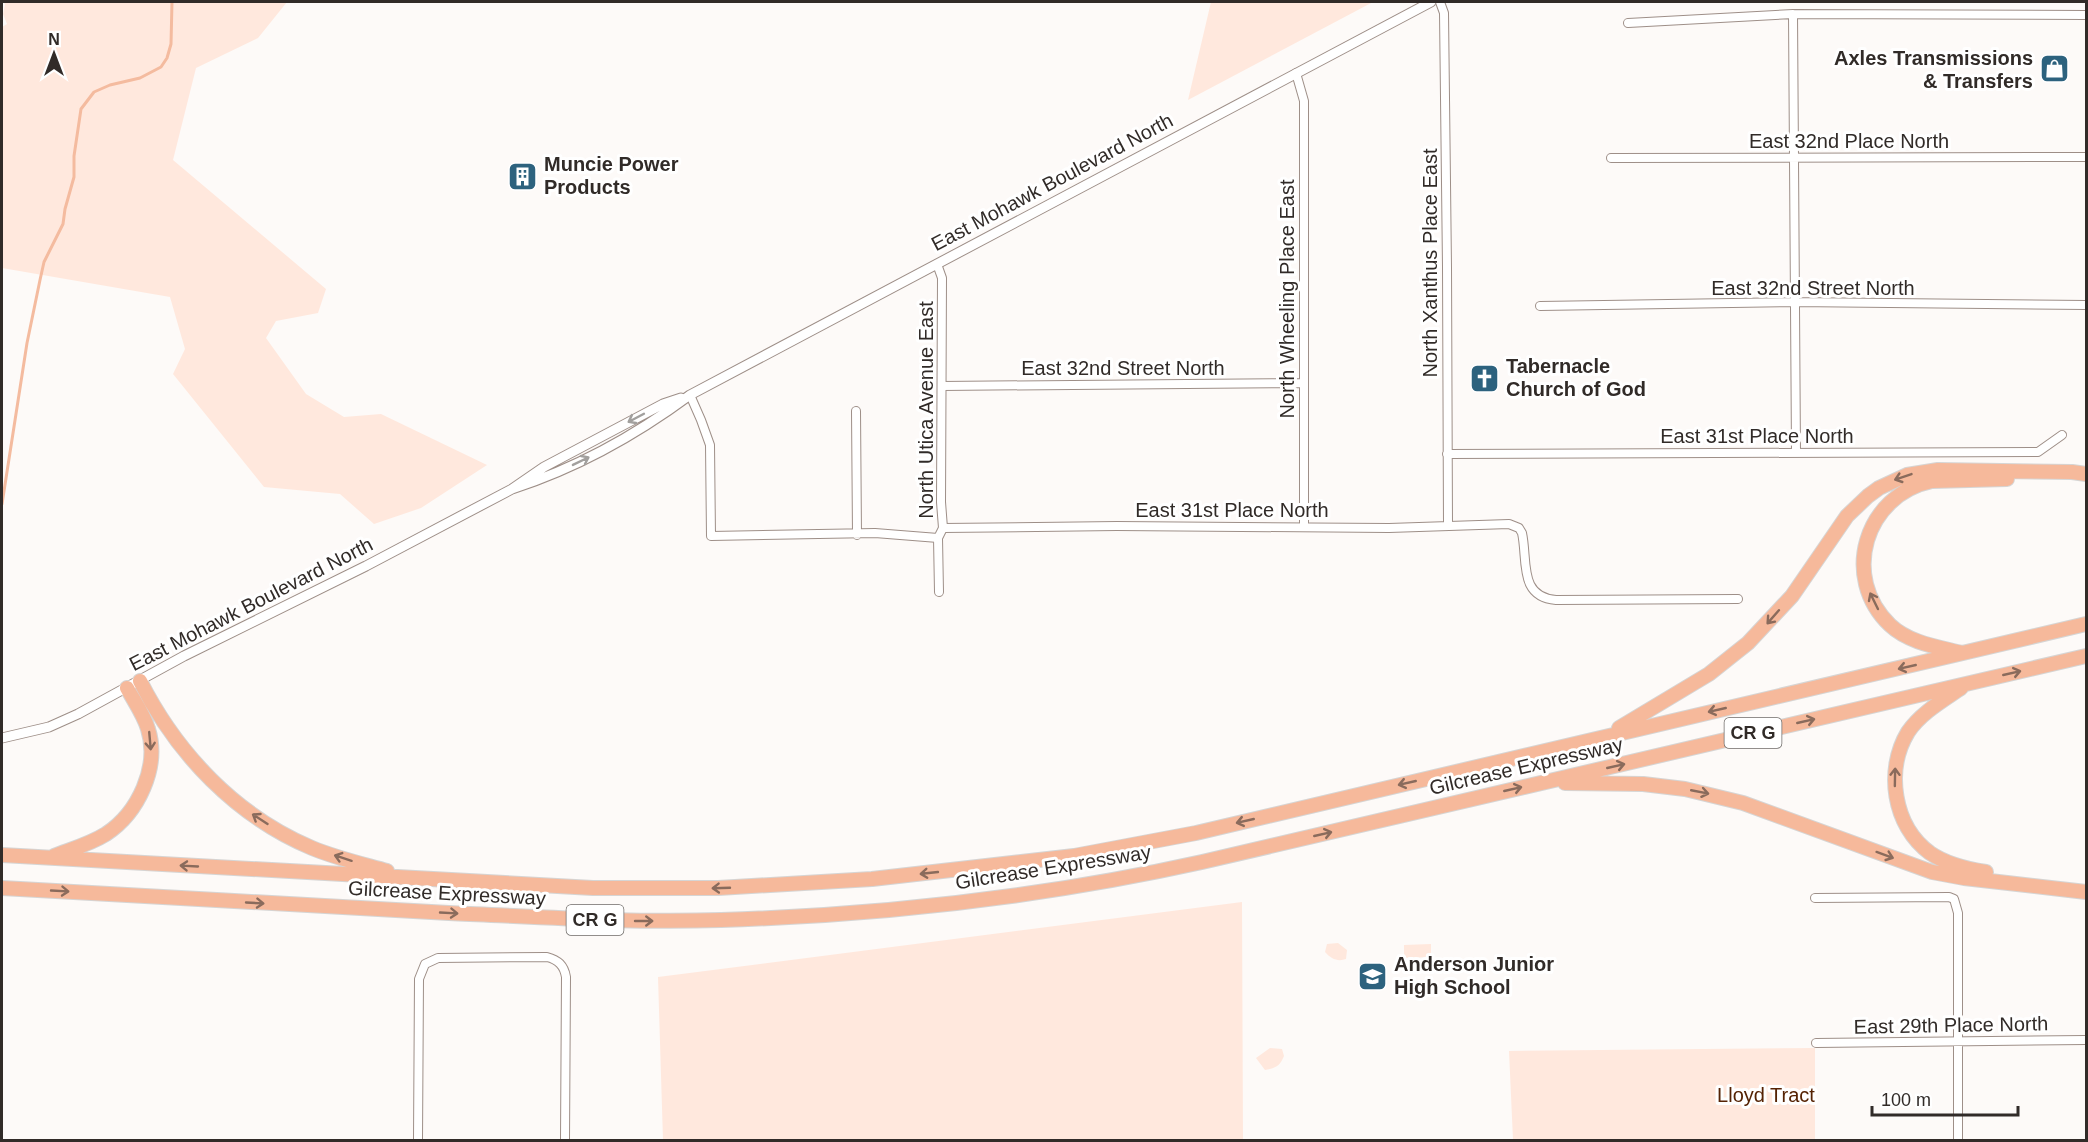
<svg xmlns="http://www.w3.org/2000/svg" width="2088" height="1142" font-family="Arial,sans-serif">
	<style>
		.green { fill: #ffe8dd }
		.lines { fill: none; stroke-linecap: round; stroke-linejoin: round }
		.stream { stroke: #f4bb9f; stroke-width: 3 }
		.minor-casing { stroke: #9e8f88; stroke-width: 10 }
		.tertiary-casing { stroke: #9e8f88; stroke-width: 11 }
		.motorway-casing { stroke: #d6d5d4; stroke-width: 16 }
		.minor { stroke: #fff; stroke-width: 8 }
		.tertiary { stroke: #fff; stroke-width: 9 }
		.motorway { stroke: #f6b99b; stroke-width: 14 }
		.oneway { stroke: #a2a09e }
		.oneway2 { stroke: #8a6b5c }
		.labels { text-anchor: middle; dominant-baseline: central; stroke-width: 6; stroke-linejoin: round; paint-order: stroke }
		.shield { fill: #fff; stroke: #6f6b68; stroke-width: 1.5 }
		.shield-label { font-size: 18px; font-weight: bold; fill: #312b28 }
		.poi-label { font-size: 20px; font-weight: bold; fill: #312b28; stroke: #fff; text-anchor: start }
		.street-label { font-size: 20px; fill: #312b28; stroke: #fff }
		.park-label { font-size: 20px; fill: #552304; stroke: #fff }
	</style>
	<rect width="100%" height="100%" fill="#fdfaf8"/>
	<path class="green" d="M3 2H287L258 38 196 68 173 160 326 289 318 313 276 321 266 338 306 394 344 417 381 414 487 465 421 508 374 524 340 494 264 487 173 374 185 349 170 297 2 268V27L7 24 3 14 5 4Z
		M1211 2H1373L1188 100Z
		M1242 902 1243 1140H663L658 977Z
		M1338 943 1347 950 1346 959C1338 962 1331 959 1325 952L1327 944Z
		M1431 944V957L1404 958V945Z
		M1365 983a8 8 0 1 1 16 0a8 8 0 1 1-16 0Z
		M1270 1048 1282 1049 1284 1056C1280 1066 1276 1068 1265 1070L1256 1058Z
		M1815 1048V1140H1513L1509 1051Z"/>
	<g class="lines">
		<path class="stream" d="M2 504 27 343 40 280 44 262 63 224 65 209 74 177V156L81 109 94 92 110 85 140 78 161 67 167 58 171 44 172 2"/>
		<defs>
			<path id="minor" d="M1440 2 1444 13 1447 267 1448 526
				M1793 14 1796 452
				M1628 23 1793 14 2086 15
				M1296 73 1304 101V527
				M1611 158 2086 157
				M937 264 942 278 941 502 943 528 938 538 939 592
				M1540 306 1794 302 2086 305
				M942 386 1304 383
				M690 395 701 420 710 445 711 536 875 533 938 538
				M856 411 857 535
				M1447 454 2038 452 2062 435
				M943 528 1117 526 1389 528 1509 524 1519 528 1522 533C1528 560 1518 597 1556 600L1738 599
				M1815 898 1949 897 1954 899 1958 913V1140
				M1816 1043 2086 1040
				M418 1140 419 979 425 964 438 958 547 957C558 960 564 965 566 977L565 1140"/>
			<path id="tertiary" d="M512 489C577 468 636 435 690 395L1431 2
				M2 738 49 727 78 714 184 656 366 566 512 489 544 467 663 404 681 398"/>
			<path id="motorway" d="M1962 653C1938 647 1909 643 1890 625 1840 577 1865 495 1932 481L2007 479
				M140 681C177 754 236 816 312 848 336 858 362 864 387 871
				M1961 688C1942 701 1921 713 1908 732 1885 770 1893 826 1930 853 1946 864 1967 869 1986 872
				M1619 728 1709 674 1748 643 1792 596 1847 516 1868 496 1879 488 1907 475 1938 470 2072 472 2086 474
				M1565 783 1643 784 1685 789 1743 803 1932 872 1964 878 2086 892
				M2 855 593 888H718L872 879 1074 856 1196 833 2086 624
				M54 856C72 849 90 844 106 834 138 813 160 767 148 729 144 715 134 701 127 688
				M2 888C151 896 300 905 449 913 540 917 630 923 721 920 882 915 1044 897 1202 862L2086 656"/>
		</defs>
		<use href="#minor" class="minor-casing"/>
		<use href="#tertiary" class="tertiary-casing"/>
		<use href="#motorway" class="motorway-casing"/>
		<use href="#minor" class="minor"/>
		<use href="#tertiary" class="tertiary"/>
		<use href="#motorway" class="motorway"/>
	</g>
	<defs><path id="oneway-shaft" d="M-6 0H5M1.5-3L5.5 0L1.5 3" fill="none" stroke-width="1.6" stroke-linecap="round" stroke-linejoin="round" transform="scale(1.5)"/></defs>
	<g class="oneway">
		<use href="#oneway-shaft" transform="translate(636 418) rotate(152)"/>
		<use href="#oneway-shaft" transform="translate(581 461) rotate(-26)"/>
	</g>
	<g class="oneway2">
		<use href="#oneway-shaft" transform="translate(1903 477) rotate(161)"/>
		<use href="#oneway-shaft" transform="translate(1874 601) rotate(-116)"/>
		<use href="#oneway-shaft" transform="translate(1773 617) rotate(131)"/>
		<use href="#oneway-shaft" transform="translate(1907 667) rotate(167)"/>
		<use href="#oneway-shaft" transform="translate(2012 673) rotate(-13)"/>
		<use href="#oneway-shaft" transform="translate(1717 710) rotate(167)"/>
		<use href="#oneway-shaft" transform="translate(1806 721) rotate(-13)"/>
		<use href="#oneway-shaft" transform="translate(150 741) rotate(85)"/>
		<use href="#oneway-shaft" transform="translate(1616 766) rotate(-13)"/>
		<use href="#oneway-shaft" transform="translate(1895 777) rotate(-89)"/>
		<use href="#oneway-shaft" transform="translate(1407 783) rotate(167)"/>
		<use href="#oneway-shaft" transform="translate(1513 789) rotate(-13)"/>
		<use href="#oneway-shaft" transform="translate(1700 792) rotate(11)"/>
		<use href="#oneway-shaft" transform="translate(260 819) rotate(-147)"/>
		<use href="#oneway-shaft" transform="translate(1245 821) rotate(167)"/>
		<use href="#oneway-shaft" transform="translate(1323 834) rotate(-13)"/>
		<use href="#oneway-shaft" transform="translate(1885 855) rotate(20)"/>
		<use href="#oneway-shaft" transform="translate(343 858) rotate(-162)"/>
		<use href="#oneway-shaft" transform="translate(189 866) rotate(-177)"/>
		<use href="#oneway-shaft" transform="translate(929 873) rotate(174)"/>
		<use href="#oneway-shaft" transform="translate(721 888) rotate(178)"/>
		<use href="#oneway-shaft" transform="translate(60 891) rotate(3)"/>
		<use href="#oneway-shaft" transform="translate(255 903) rotate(3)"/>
		<use href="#oneway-shaft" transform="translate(449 913) rotate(3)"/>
		<use href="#oneway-shaft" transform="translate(644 921)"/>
	</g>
	<defs>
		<symbol id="shop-square" viewBox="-11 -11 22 22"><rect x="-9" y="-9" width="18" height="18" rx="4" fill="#2d627e" stroke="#fff"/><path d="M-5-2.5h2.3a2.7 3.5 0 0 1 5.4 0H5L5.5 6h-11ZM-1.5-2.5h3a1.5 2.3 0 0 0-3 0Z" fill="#fff"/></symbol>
		<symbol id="building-square" viewBox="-11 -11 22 22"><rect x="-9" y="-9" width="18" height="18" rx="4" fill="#2d627e" stroke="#fff"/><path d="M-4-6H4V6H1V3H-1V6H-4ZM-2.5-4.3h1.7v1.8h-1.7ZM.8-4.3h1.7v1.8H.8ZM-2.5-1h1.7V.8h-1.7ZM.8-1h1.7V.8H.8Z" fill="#fff"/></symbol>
		<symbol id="church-square" viewBox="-11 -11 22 22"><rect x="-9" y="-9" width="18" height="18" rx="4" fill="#2d627e" stroke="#fff"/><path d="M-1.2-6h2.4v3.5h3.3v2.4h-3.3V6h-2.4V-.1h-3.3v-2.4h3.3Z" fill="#fff"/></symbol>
		<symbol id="school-square" viewBox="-11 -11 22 22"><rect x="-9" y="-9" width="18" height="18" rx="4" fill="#2d627e" stroke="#fff"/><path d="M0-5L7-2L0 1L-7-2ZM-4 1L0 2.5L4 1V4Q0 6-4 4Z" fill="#fff"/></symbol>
	</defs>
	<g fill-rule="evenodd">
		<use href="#shop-square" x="2038" y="52" width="33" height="33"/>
		<use href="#building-square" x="506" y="160" width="33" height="33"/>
		<use href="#church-square" x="1468" y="362" width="33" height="33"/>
		<use href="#school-square" x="1356" y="960" width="33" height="33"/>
	</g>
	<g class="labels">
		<g class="shield">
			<rect x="1724.5" y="718" width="57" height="30" rx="4.5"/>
			<rect x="566.5" y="905" width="57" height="30" rx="4.5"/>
		</g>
		<g class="shield-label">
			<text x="1753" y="733">CR G</text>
			<text x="595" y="920">CR G</text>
		</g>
		<g class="poi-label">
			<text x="2033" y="58" text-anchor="end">Axles Transmissions<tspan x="2033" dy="23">&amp; Transfers</tspan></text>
			<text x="544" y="164">Muncie Power<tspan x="544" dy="23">Products</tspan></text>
			<text x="1506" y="366">Tabernacle<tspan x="1506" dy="23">Church of God</tspan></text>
			<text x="1394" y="964">Anderson Junior<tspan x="1394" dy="23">High School</tspan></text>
		</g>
		<g class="street-label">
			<text x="1849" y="141">East 32nd Place North</text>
			<text transform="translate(1052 182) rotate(-28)">East Mohawk Boulevard North</text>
			<text transform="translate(1430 263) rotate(-90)">North Xanthus Place East</text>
			<text x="1813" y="288">East 32nd Street North</text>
			<text transform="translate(1287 299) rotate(-90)">North Wheeling Place East</text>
			<text x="1123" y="368">East 32nd Street North</text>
			<text transform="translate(926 410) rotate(-90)">North Utica Avenue East</text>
			<text x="1757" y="436">East 31st Place North</text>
			<text x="1232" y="510">East 31st Place North</text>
			<text transform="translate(251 604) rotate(-27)">East Mohawk Boulevard North</text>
			<text transform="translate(1526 766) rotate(-13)">Gilcrease Expressway</text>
			<text transform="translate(1053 867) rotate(-9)">Gilcrease Expressway</text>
			<text transform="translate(447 893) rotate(3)">Gilcrease Expressway</text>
			<text transform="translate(1951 1025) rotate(-1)">East 29th Place North</text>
		</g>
		<g class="park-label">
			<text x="1766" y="1095">Lloyd Tract</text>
		</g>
	</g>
	<rect width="2088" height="1142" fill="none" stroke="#312b28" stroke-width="6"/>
	<g transform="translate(54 54)" stroke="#ffffff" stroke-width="4.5" paint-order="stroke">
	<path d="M0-4.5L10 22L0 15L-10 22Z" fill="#312b28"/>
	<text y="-9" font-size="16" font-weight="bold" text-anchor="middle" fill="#312b28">N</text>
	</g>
	<path d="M1872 1106v9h146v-9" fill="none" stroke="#312b28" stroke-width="3"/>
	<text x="1881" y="1106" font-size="18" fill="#312b28" stroke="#ffffff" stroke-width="4.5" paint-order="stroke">100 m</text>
</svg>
